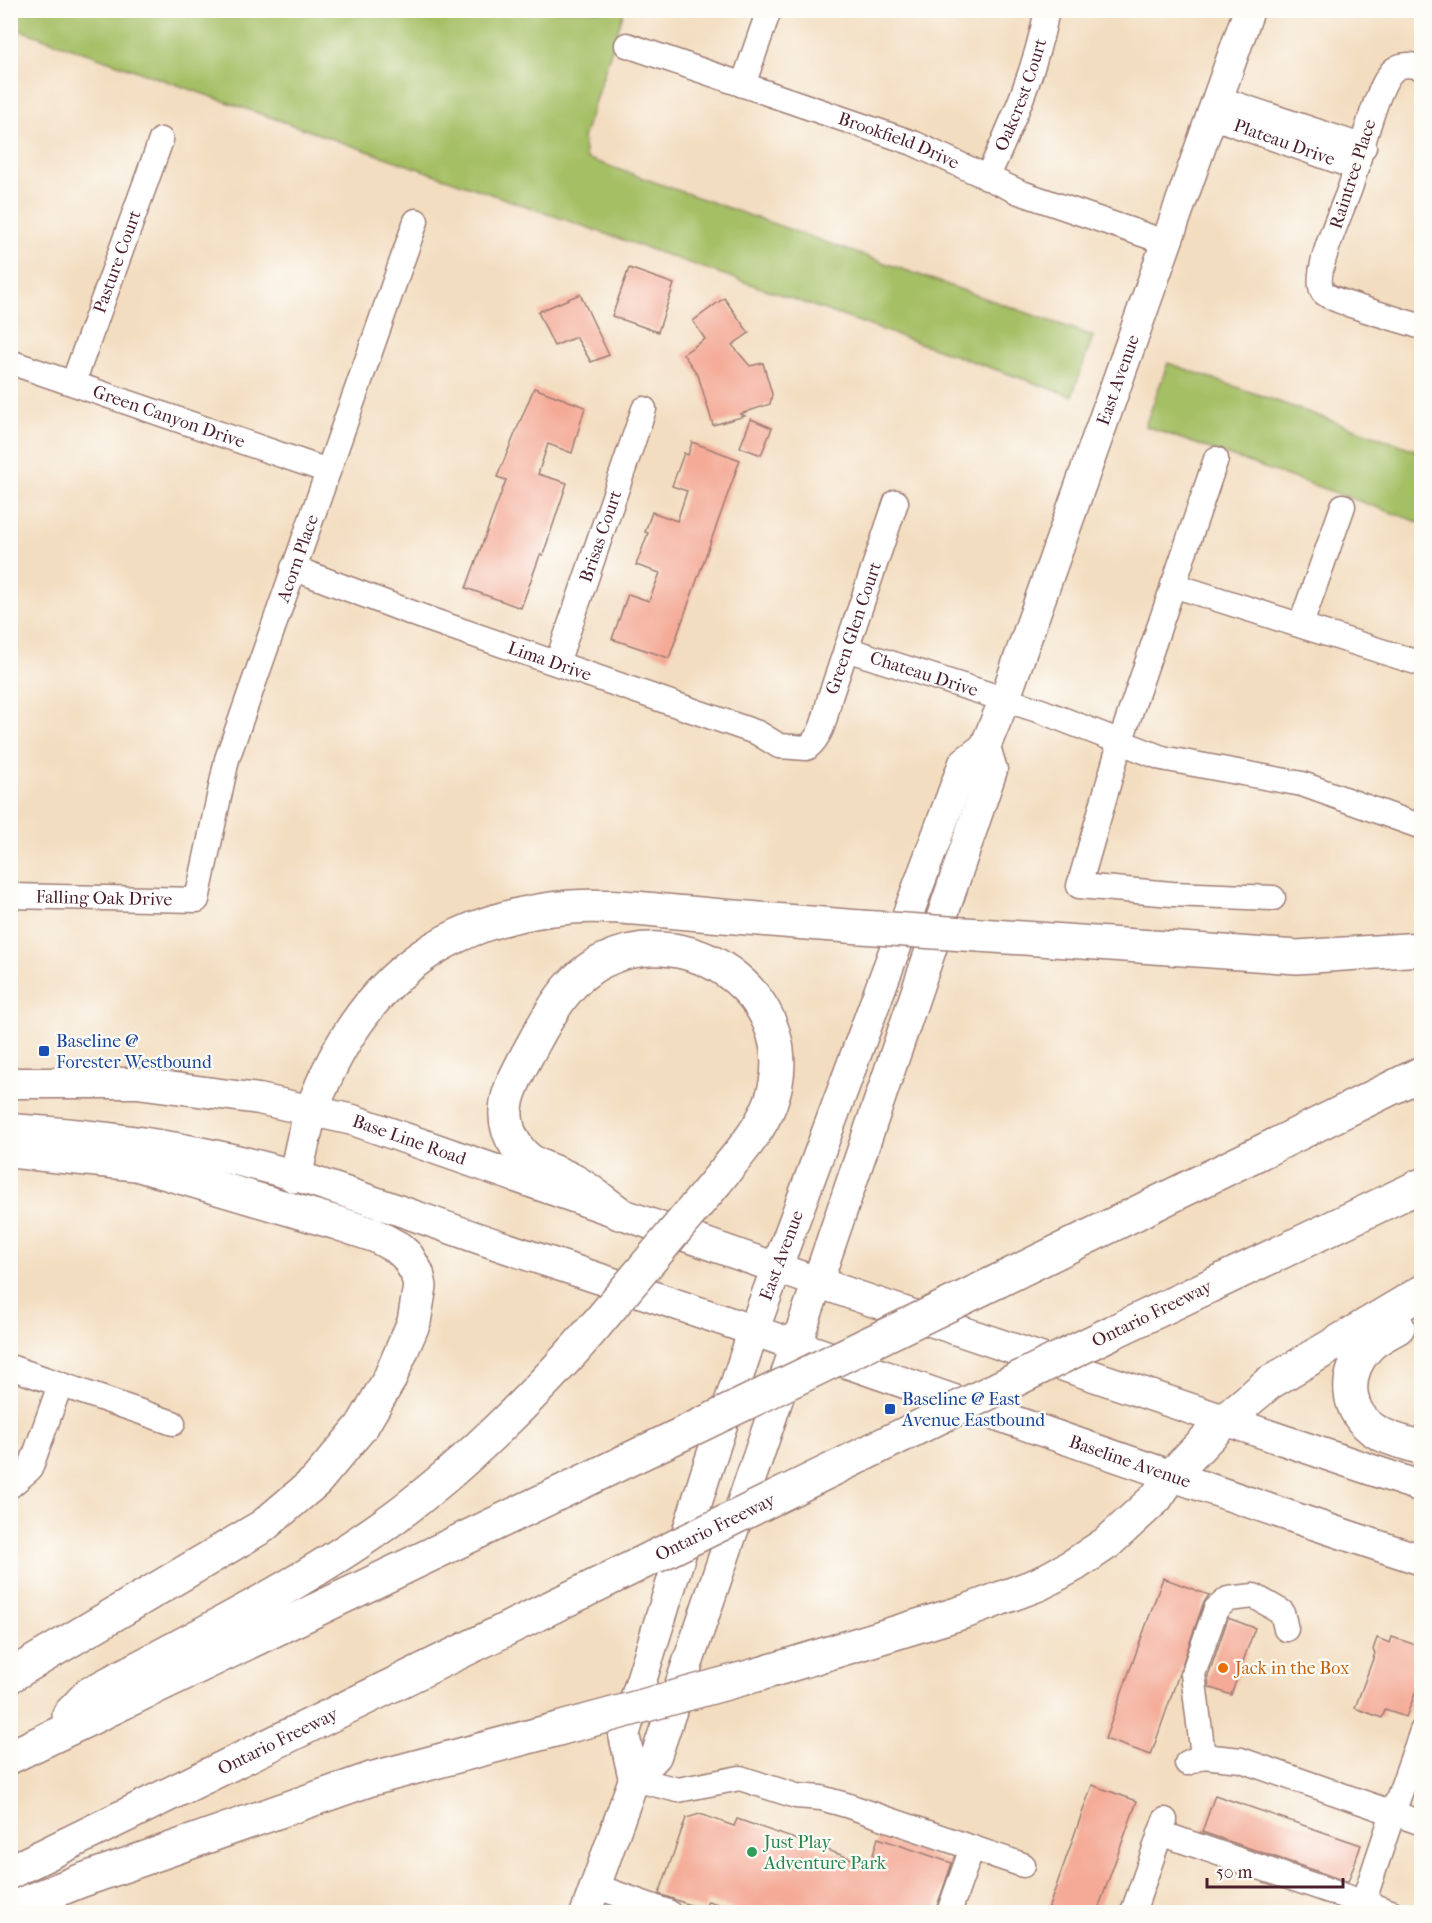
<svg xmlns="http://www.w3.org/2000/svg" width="1432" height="1923" font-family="'IM FELL French Canon',serif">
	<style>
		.green { fill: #a5bf65; stroke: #786f48; stroke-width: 1.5 }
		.building { fill: #f4aa96 }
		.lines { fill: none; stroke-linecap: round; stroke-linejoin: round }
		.minor-casing { stroke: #9e7e76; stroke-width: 27 }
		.major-casing { stroke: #9e7e76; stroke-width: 33 }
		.highway-casing { stroke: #9e7e76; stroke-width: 36 }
		.minor { stroke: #fff; stroke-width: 24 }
		.major { stroke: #fff; stroke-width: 30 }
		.highway { stroke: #fff; stroke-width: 33 }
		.highway-bridge-casing { stroke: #9e7e76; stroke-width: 36; stroke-linecap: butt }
		.highway-bridge { stroke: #fff; stroke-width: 33 }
		.transit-dot { fill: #1a4fb4; stroke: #fdfcf7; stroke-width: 2 }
		.food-dot { fill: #e8710a; stroke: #fdfcf7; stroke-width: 2 }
		.leisure-dot { fill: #2e9e5b; stroke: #fdfcf7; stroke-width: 2 }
		.labels { text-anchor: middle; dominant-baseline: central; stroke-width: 4.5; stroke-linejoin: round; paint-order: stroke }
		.street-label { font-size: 18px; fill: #4a1f2b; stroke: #fdfcf7 }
		.transit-label { font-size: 18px; fill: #164399; stroke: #fdfcf7; text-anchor: start }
		.food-label { font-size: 18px; fill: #c56008; stroke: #fdfcf7; text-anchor: start }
		.leisure-label { font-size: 18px; fill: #27864d; stroke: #fdfcf7; text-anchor: start }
	</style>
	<rect width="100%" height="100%" fill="#fdfcf7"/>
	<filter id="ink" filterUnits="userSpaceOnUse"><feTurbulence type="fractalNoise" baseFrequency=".0167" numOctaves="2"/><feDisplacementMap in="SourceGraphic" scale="12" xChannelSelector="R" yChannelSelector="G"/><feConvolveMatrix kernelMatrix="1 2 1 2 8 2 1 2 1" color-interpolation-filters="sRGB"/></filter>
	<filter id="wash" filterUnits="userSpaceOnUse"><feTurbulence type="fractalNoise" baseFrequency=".008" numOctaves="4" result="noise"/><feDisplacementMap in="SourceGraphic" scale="24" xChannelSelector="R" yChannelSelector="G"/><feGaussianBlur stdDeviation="1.35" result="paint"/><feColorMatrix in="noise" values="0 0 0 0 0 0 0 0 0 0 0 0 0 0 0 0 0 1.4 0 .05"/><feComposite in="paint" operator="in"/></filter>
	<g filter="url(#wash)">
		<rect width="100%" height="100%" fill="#f3ddc0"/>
		<path class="green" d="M11 10 624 11 583 138 586 158 1093 336 1072 396 11 27Z
			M1168 363 1421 452V523L1145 426Z"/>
		<g id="blocks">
			<path class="building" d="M629 268 674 284 658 332 612 316Z
				M580 294 609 355 591 362 576 337 554 346 538 312Z
				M724 298 749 333 732 345 750 366 763 363 772 394 770 404 740 414 745 416 713 425 698 375 683 354 705 339 693 321Z
				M534 388 585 407 572 453 548 444 538 474 567 483 543 555H540L521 608 466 588 506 480 497 477Z
				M751 419 772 428 761 455 740 447Z
				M692 442 740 460 669 658 612 639 628 594 649 601 660 573 636 565 648 533 645 532 652 512 677 521 687 491 672 486 684 453 688 455Z
				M1163 1578 1209 1595 1203 1604 1151 1755 1105 1739Z
				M1228 1618 1255 1628 1231 1695 1209 1687 1208 1676Z
				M1392 1637 1422 1647V1675L1406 1717 1385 1710 1382 1718 1355 1708 1375 1653 1373 1650 1377 1638 1390 1643Z
				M1092 1785 1137 1801 1097 1912H1047Z
				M1215 1795 1361 1845 1348 1882 1202 1832Z
				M700 1814 734 1826 737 1819 870 1865 878 1838 952 1863 935 1912H743L708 1901 704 1910 659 1894 686 1818Z"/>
		</g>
	</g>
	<g filter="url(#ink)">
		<use href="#blocks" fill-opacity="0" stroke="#9e7e76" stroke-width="1.5"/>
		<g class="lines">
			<defs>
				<g id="minor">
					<path id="s1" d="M627 45 913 143 1019 192 1168 243"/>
					<path d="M1422 67C1413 65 1403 63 1395 69 1376 82 1359 162 1350 188 1343 208 1311 275 1323 292 1329 301 1405 321 1422 327"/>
					<path d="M743 85 769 10"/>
					<path d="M1217 98 1364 147"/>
					<path id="s2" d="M1211 116 1357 168"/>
					<path id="s3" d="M987 178C1012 124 1036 69 1047 10"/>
					<path id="s4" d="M10 362 328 471"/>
					<path id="s5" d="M73 383 161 140"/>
					<path d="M1216 459 1120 743 1079 886 1172 894 1273 898"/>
					<path id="s6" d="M293 568 428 619 758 733 779 746 807 748C823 735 825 717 830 697L896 502"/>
					<path d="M1173 585 1422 664"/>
					<path d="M1301 624 1343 506"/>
					<path id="s7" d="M846 649 1041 711 1162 758 1302 784 1422 827"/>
					<path id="s8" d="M557 663 644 409"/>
					<path id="s9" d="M10 896 197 900 227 759 416 221"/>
					<path d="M10 1367 173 1423"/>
					<path d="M10 1486 30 1469 60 1385"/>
					<path d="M1422 1731 1393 1813 1422 1823"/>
					<path d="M1203 1756 1193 1674 1216 1609 1228 1599 1254 1596 1282 1612 1286 1629"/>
					<path d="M1187 1763 1203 1756 1241 1760 1393 1813 1363 1903"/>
					<path d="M634 1779 678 1790 740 1778 796 1796 821 1798 846 1805 1023 1865"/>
					<path d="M1160 1833 1391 1912"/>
					<path d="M595 1886 668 1912"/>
					<path d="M949 1912 972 1848"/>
					<path d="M1133 1912 1165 1820"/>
				</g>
				<g id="major">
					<path id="s10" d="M10 1083H137L259 1099 353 1120 857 1296 1422 1487"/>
					<path id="s11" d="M10 1129C106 1135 204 1148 296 1176 381 1202 464 1235 549 1262 841 1357 1129 1465 1422 1560"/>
					<path id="s12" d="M634 1779 624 1735 706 1473 754 1329 964 763 985 747 1004 701 1249 10"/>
					<path d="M586 1912 634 1779 656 1756 992 770 985 747"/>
				</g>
				<g id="highway">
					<path d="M979 935 1297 957 1422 949"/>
					<path d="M10 1151 136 1164 337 1223 376 1236 398 1248 407 1256 417 1273 420 1286 414 1322 389 1380 362 1426 316 1481 263 1526 10 1676"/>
					<path d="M295 1176C301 1154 304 1130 312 1110 358 986 438 918 571 907 609 904 651 910 689 913 746 918 804 923 861 927"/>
					<path d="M619 1213C603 1202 587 1187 570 1179 551 1169 530 1167 517 1147 494 1114 511 1086 527 1055 546 1021 565 979 603 961 694 916 809 1003 770 1104 758 1134 736 1157 716 1182"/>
					<path d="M998 1281 1422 1073"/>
					<path d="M1398 1327C1388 1333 1374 1339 1367 1348 1343 1374 1345 1413 1377 1432 1390 1440 1407 1443 1422 1448"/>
					<path d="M1113 1332 1422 1185"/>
					<path d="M760 1674 967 1611 1039 1584 1074 1565 1107 1543 1156 1498 1171 1476 1225 1420 1269 1383 1422 1292"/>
					<path d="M69 1715 89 1694C188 1641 290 1591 381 1527 455 1475 538 1393 596 1325"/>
					<path d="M10 1757 686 1432"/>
					<path id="s13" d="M10 1872 654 1557"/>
					<path d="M10 1909 80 1881 371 1779 558 1729"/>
				</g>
			</defs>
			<use href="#minor" class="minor-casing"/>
			<use href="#major" class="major-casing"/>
			<use href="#highway" class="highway-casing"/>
			<use href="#minor" class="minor"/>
			<use href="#major" class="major"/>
			<use href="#highway" class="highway"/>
			<defs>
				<g id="highway-bridge">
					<path d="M861 927 979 935"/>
					<path d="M596 1325 716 1182"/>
					<path d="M686 1432 998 1281"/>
					<path id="s14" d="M654 1557 1113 1332"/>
					<path d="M558 1729 760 1674"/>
				</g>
			</defs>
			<use href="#highway-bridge" class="highway-bridge-casing"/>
			<use href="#highway-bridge" class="highway-bridge"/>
		</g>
	</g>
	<g class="transit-dot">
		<rect x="38" y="1045" width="12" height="12" rx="3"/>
		<rect x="884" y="1403" width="12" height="12" rx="3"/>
	</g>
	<circle class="food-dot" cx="1223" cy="1668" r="6"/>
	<circle class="leisure-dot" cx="752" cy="1852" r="6"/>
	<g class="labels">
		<g class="street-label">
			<text stroke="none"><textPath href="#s3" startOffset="90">Oakcrest Court</textPath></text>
			<text stroke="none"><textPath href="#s1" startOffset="288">Brookfield Drive</textPath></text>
			<text stroke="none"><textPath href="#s2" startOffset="78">Plateau Drive</textPath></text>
			<text transform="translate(1353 174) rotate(-72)">Raintree Place</text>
			<text stroke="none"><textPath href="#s5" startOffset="129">Pasture Court</textPath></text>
			<text stroke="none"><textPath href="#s12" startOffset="1492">East Avenue</textPath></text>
			<text stroke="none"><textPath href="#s4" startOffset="168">Green Canyon Drive</textPath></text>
			<text stroke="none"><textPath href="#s8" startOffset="134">Brisas Court</textPath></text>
			<text stroke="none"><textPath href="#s9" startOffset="544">Acorn Place</textPath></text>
			<text stroke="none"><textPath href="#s6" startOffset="676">Green Glen Court</textPath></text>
			<text stroke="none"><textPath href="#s6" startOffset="273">Lima Drive</textPath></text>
			<text stroke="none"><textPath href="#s7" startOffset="82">Chateau Drive</textPath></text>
			<text stroke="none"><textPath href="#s9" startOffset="94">Falling Oak Drive</textPath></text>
			<text stroke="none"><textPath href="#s10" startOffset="406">Base Line Road</textPath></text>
			<text stroke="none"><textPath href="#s12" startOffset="550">East Avenue</textPath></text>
			<text transform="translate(1152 1314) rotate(-26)">Ontario Freeway</text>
			<text stroke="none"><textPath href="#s11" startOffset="1172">Baseline Avenue</textPath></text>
			<text stroke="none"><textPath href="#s14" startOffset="68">Ontario Freeway</textPath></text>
			<text stroke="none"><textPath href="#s13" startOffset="298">Ontario Freeway</textPath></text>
		</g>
		<g class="transit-label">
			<text x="56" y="1041">Baseline @<tspan x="56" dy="21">Forester Westbound</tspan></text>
			<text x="902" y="1399">Baseline @ East<tspan x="902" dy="21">Avenue Eastbound</tspan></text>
		</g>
		<g class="food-label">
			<text x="1235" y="1668">Jack in the Box</text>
		</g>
		<g class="leisure-label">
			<text x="764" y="1842">Just Play<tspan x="764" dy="21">Adventure Park</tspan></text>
		</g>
	</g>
	<rect width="1432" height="1923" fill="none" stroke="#fdfcf7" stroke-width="36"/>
	<path d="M1207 1878v9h136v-9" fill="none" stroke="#4a1f2b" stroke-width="3"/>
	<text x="1216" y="1878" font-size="18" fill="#4a1f2b" stroke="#fdfcf7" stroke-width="4.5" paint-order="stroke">50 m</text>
</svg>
